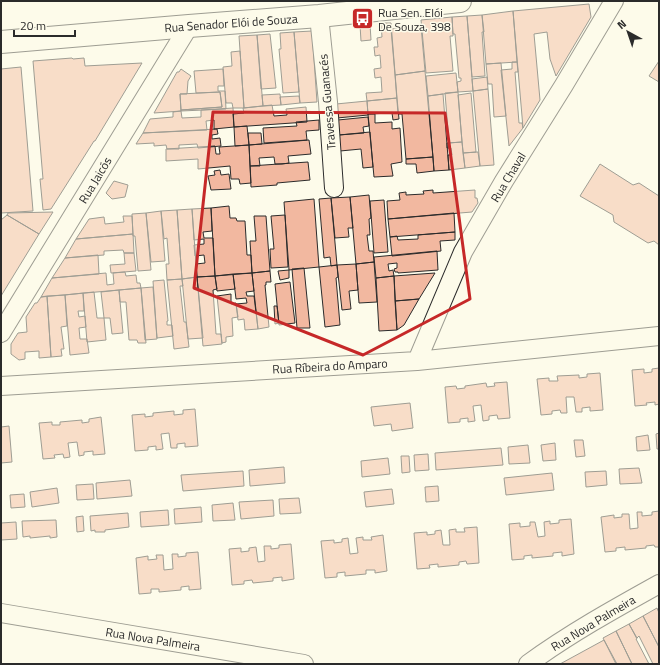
<svg xmlns="http://www.w3.org/2000/svg" width="660" height="665" font-family="'Titillium Web',sans-serif">
	<style>
		.building { fill: #f2b8a0; stroke: #2b2b2b }
		.lines { fill: none; stroke-linecap: round; stroke-linejoin: round }
		.minor-casing { stroke: #2b2b2b; stroke-width: 20 }
		.secondary-casing { stroke: #2b2b2b; stroke-width: 24 }
		.minor { stroke: #fdfbea; stroke-width: 18 }
		.secondary { stroke: #fdfbea; stroke-width: 22 }
		.marked { fill: none; stroke: #c62828; stroke-width: 3; stroke-linejoin: round }
		.labels { text-anchor: middle; dominant-baseline: central; stroke-width: 3; stroke-linejoin: round; paint-order: stroke }
		.poi-label { font-size: 12px; fill: #2b2b2b; stroke: #fdfbea; text-anchor: start }
		.street-label { font-size: 12px; fill: #2b2b2b; stroke: #fdfbea }
	</style>
	<rect width="100%" height="100%" fill="#fdfbea"/>
	<path class="building" d="M589 4 591 17 556 76 550 59 547 32 534 34 540 100 523 128 513 11Z
		M513 11 517 62 486 64 482 15Z
		M482 15 484 32H482L485 76 472 77 467 16Z
		M467 16 473 91 458 92 457 82 461 81V78H459L455 34H453L452 17Z
		M452 17 453 36H450L453 71 426 73 421 20Z
		M381 23H391L397 98 367 101 366 93 382 92 381 77 375 78 374 69 381 68 380 55 375 56 374 47H378L377 38 382 37Z
		M370 24 371 40 361 41 360 25Z
		M421 26 425 71 395 75 391 29Z
		M312 31 317 102 300 103 294 32Z
		M294 32 299 92 283 93 279 49H281L280 33Z
		M270 34 276 88 261 89 257 35Z
		M257 35 263 106 244 108 239 36Z
		M240 51 244 108H233L232 103H226L223 67 232 66 231 52Z
		M72 58 73 59 84 58 85 66 142 63 95 141H94L51 209 43 210 40 179H43L33 61Z
		M659 61V82L649 76Z
		M512 62H517L518 72H515L519 123H522L523 128 509 146 501 70 512 69Z
		M501 63 506 116 494 117 492 84H488L486 64Z
		M21 67 33 211 1 213V69Z
		M181 69 191 76 188 81 187 94H180L181 111 154 113 177 72H179Z
		M223 69 224 86H218V91H225L226 109 181 111V110L222 107 220 92 196 93 194 71Z
		M425 71 433 157 406 159 402 114H398L395 75Z
		M456 73 458 92 428 96 426 76Z
		M487 77 488 89 473 91 472 79Z
		M488 89 494 165 480 166 473 91Z
		M220 92 222 107 181 110 180 94Z
		M458 92 462 142 449 143 445 93Z
		M471 93 476 152 463 153 458 95Z
		M280 94 281 105 263 106 262 95Z
		M443 94 449 170 434 171 428 96Z
		M299 96 300 103 281 105 280 97Z
		M397 98 399 119 393 120 392 113 368 114 367 101Z
		M367 101 368 115 337 118 336 104Z
		M272 105 274 116 287 115 286 109 306 107 307 122 234 127 233 114 244 113 243 108Z
		M233 108 234 127 214 129V120L206 121 207 130 143 133 150 119 173 117V112L181 111 182 118 201 117V110Z
		M368 114H375V123L392 122V129L400 128 402 162 391 164 393 176 374 177Z
		M368 117 369 126 363 127 364 133 339 135 338 120Z
		M319 120V130L306 131 307 140 264 143 263 128 297 126 296 122Z
		M247 126 249 145 235 146 234 127Z
		M217 129 218 134 212 135V139L220 138 221 146 198 148 197 144 179 145V149H167L166 145 154 146V143L136 144 143 133Z
		M370 132 373 167 363 168 361 149 340 151 339 135Z
		M248 133H261L262 144 249 145Z
		M309 140 311 154 288 156 289 163 282 164H275L274 157 259 158 260 166H250L249 145Z
		M462 142 465 168 449 170 448 155H452L451 148H447V143Z
		M249 145 251 183 240 184 239 179H231L230 166 198 169V159L166 161V149L215 146 216 154H220L219 147Z
		M478 152 480 166 465 168 463 153Z
		M433 157 434 171 417 173 416 164H406V159Z
		M308 162 310 180 277 183V185L251 187 250 166Z
		M600 164 633 185 639 183 659 196V245L654 241 648 243 614 222 613 215 580 196Z
		M220 170 221 175 229 174 231 189 211 190 208 176 215 175 214 171Z
		M114 181 128 185 125 197 112 199 106 193Z
		M433 190V193L475 190V198H477L478 203 472 212 388 219 387 201 400 200 399 193 406 192V195L424 194 423 191Z
		M369 195 371 218 369 219 370 235H367L369 251H373L374 262 356 264 350 197Z
		M350 197 353 228H348L349 237 335 238 331 198Z
		M331 198 337 265 331 266 330 257 324 258 319 199Z
		M314 199 319 267 289 270 284 202Z
		M384 200 388 252 374 253 370 201Z
		M229 206 230 218H236L237 221H245L247 255H251L252 273 215 276 211 208Z
		M211 208 212 231 203 232 204 238H213L215 276 197 277 196 264 205 263 204 255 195 256 194 245 204 244V239L194 240 192 209Z
		M192 209 197 277 182 279 177 210Z
		M177 210 182 279 167 280 166 264H169L167 238 164 239 161 211Z
		M161 211 165 261 151 262 146 213Z
		M53 212 39 234 7 215 8 213Z
		M146 213 151 270 138 271 135 236H133L132 214Z
		M454 213 455 232 390 237 388 219Z
		M7 215 39 234 1 296V220Z
		M285 215 288 267 271 268 270 249H274L271 216Z
		M123 216H132L133 234 76 239 89 219 104 217 105 224 124 222Z
		M254 216H266L270 271 252 273 250 241H256Z
		M455 232V240L440 241 441 251 392 256 390 237 397 236 398 240 418 239V235Z
		M133 234 134 253H124L123 250 104 251V255L65 258 76 239Z
		M437 251 438 270 398 273V272H395L394 269 397 268V263L388 264 389 271 393 270 394 276 376 278 374 257Z
		M124 253H134L136 271 111 273 110 265 125 264Z
		M98 255 99 274 52 278 65 258Z
		M374 262 377 302 359 303 356 264Z
		M356 264 358 290 349 291 351 309 342 310 337 265Z
		M337 265 338 277 336 278 340 325 325 327 319 267Z
		M304 268 310 328H297L292 269Z
		M289 270V278L280 280 278 271Z
		M270 271 271 282H266V285H265L269 327 258 329 252 273Z
		M125 272 126 276 136 275 137 283H140L141 288 41 297 52 278 106 273 107 285 114 284 113 273Z
		M252 273 254 291 246 292 247 296H254L258 329 245 330 244 319 238 320 236 304 247 303 246 298 236 299 233 274Z
		M435 273 419 299 395 301 394 276Z
		M233 274 235 289 217 291 215 276Z
		M215 276 217 289 213 290 216 334H221L222 344 203 346 197 277Z
		M394 276 397 330 379 331 376 278Z
		M197 277 203 338 188 339 182 279Z
		M182 279 183 286H180L184 322H186L189 347 174 349 167 280Z
		M164 280 168 321H167V325H172L173 336 157 338 153 281Z
		M290 282 295 323 279 325 275 284Z
		M153 287 157 339 145 340 141 288Z
		M141 288 146 343H138L137 340H129L126 302H120L119 290Z
		M119 290 123 333 112 334 110 318H104L101 292Z
		M94 292 97 318H104L106 340 87 342 83 293Z
		M83 293 84 311H78L79 317 85 316 86 327 79 328 80 339H87L89 353 70 355 65 295Z
		M231 294V304L236 303 238 317 232 318 233 336 226 337V342L222 343 217 296Z
		M65 295 67 326 61 327 64 349H61L62 356 51 357 47 296Z
		M47 296 51 357 39 358V351L25 352V359L19 360 11 354V344L18 333 27 332 26 317 35 303H37L41 297Z
		M419 299 404 325 397 330 395 301Z
		M274 306H277L279 323 275 324Z
		M659 368V404L655 405V402L646 403 647 405 635 406 632 370 644 369V373L652 372V369Z
		M600 373 603 410 590 411V407L582 408V412H576L574 397H566L567 413H561L560 410 552 411V414L541 415 537 379 549 378V381H558L557 376 579 375V378L587 377V374Z
		M507 382 510 418 498 419 497 415 489 416V420L483 421 481 405 473 406 475 421 468 422V418L460 419V422L448 423 445 387 456 386 457 389 465 388V386L486 383 487 387 495 386 494 383Z
		M410 403 413 428 392 431 391 424 374 426 371 407Z
		M195 409 198 446 185 447V443L177 444V448H171L169 433 161 434 163 449 156 450V446L148 447V450L135 451 132 415 145 414V417L153 416V413L174 411V415L183 414V410Z
		M101 417 105 454 93 455V451L84 452V455L79 456 77 442 68 443 70 457 64 458 63 454 54 455 55 458 43 459 39 423 52 422V425H60V422L82 420V423L89 422V419Z
		M9 426 12 462 1 463V427Z
		M659 433V449H657L656 434Z
		M648 435 650 450 637 451 636 437Z
		M574 440H583L585 456 576 457Z
		M555 443 556 460 543 461 541 445Z
		M528 445 530 463 509 464 508 447Z
		M501 448 503 465 436 470 435 453Z
		M428 454 429 470 415 471 414 455Z
		M401 456H409L410 472 402 473Z
		M388 458 390 474 362 477 361 461Z
		M284 467 285 483 250 486 249 470Z
		M639 468 642 483 620 484 619 469Z
		M243 471 244 486 183 491 181 475Z
		M606 471 607 485 586 487 585 472Z
		M552 473 554 490 506 495 504 478Z
		M130 480 132 496 97 499 96 483Z
		M93 484 94 499 77 500 76 485Z
		M438 486 439 501 426 502 425 487Z
		M57 488 59 503 32 507 30 492Z
		M392 489 394 504 366 507 364 492Z
		M24 494 25 507 11 508 10 495Z
		M299 498 301 513 280 514 279 499Z
		M273 500 274 516 241 519 239 502Z
		M233 503 235 520 213 521 212 505Z
		M201 507 202 522 175 524 174 509Z
		M168 510 169 525 141 527 140 512Z
		M659 511V547H655L654 545 646 546V548L625 550V547L616 548V551L605 552 601 517 614 515V518L622 517V514H629L630 529 638 528 637 512H642V516L652 515V512Z
		M128 513 129 527 105 530V532H95V530L91 531 90 516Z
		M83 516 84 531 77 532 76 517Z
		M571 519 574 554 562 556V552L553 553V556L532 558V555L524 556V559L512 560 509 524 520 523V527L530 526V522H535L538 537 545 536 544 522 550 521V524L559 523V520Z
		M56 520 57 537 50 538V536L30 538V536L23 537 22 521Z
		M16 522 17 539 1 540V523Z
		M477 527 479 563 467 564 466 561 459 562V565L438 567V564L429 565 430 568 417 569 414 533 427 532V535L435 534V531L441 530 443 545H450L449 530 456 529V532H465L464 528Z
		M383 535 387 571 375 573V570H366V574L345 576V572L337 573V577L325 578 321 541 334 540V543L342 542V539L348 538 350 554 358 553 356 538 363 537V540H372L371 537Z
		M291 544 294 579 282 581V577L273 578V581L253 583 252 580 244 581V584L232 585 229 549 241 548V552L249 551V548L256 547 258 562 265 561 264 546H271V549L279 548V545Z
		M198 552 201 589 189 590V586L181 587V590L159 592V589H151V593L139 594 136 558 148 556V560L157 559 156 555H163L164 570 173 569 172 554H178V557L186 556V553Z
		M657 608 659 613V647L643 616Z
		M643 616 659 647V664H653L639 636 637 638 629 624Z
		M629 624 637 639H636L649 664H632L616 631Z
		M616 631 632 664H617L604 640 603 638Z
		M604 640 616 664H560Z"/>
	<g class="lines">
		<defs>
			<path id="minor" d="M319 16 328 102 334 188
				M1 333 189 26
				M417 361 463 252 504 181 564 85 614 1
				M1 386 417 361 659 336
				M1 613 304 664
				M528 664C569 634 614 609 659 584"/>
			<path id="secondary" d="M1 42 189 26 319 16 460 1"/>
		</defs>
		<use href="#minor" class="minor-casing"/>
		<use href="#secondary" class="secondary-casing"/>
		<use href="#minor" class="minor"/>
		<use href="#secondary" class="secondary"/>
	</g>
	<path d="M0 0H660V665H0ZM213 112 445 113 470 299 363 355 194 288Z" fill="#fdfbea" fill-opacity=".55" fill-rule="evenodd"/>
	<path class="marked" d="M213 112 445 113 470 299 363 355 194 288Z"/>
	<defs>
		<symbol id="bus-square" viewBox="-11 -11 22 22"><rect x="-9" y="-9" width="18" height="18" rx="4" fill="#c62828" stroke="#fdfbea"/><path d="M-5-6H5V4H4V6H2V4H-2V6H-4V4H-5ZM-3.5-4V0h7V-4ZM-3.5 1.2v1.5H-2V1.2ZM2 1.2v1.5H3.5V1.2Z" fill="#fff"/></symbol>
	</defs>
	<g fill-rule="evenodd">
		<use href="#bus-square" x="350" y="6" width="25" height="25"/>
	</g>
	<g class="labels">
		<g class="poi-label">
			<text x="378" y="12">Rua Sen. Elói<tspan x="378" dy="14">De Souza, 398</tspan></text>
		</g>
		<g class="street-label">
			<text transform="translate(231 23) rotate(-4)">Rua Senador Elói de Souza</text>
			<text transform="translate(327 102) rotate(-95)">Travessa Guanacés</text>
			<text transform="translate(508 177) rotate(-59)">Rua Chaval</text>
			<text transform="translate(95 180) rotate(-59)">Rua Jaicós</text>
			<text transform="translate(330 366) rotate(-3)">Rua Ríbeira do Amparo</text>
			<text transform="translate(593 623) rotate(-31)">Rua Nova Palmeira</text>
			<text transform="translate(153 639) rotate(9)">Rua Nova Palmeira</text>
		</g>
	</g>
	<rect width="660" height="665" fill="none" stroke="#2b2b2b" stroke-width="4"/>
	<g transform="translate(628 32) rotate(320)" stroke="#fdfbea" stroke-width="3" paint-order="stroke">
	<path d="M0-3L7 15L0 10L-7 15Z" fill="#2b2b2b"/>
	<text y="-6" font-size="11" font-weight="bold" text-anchor="middle" fill="#2b2b2b">N</text>
	</g>
	<path d="M14 30v6h61v-6" fill="none" stroke="#2b2b2b" stroke-width="2"/>
	<text x="20" y="30" font-size="12" fill="#2b2b2b" stroke="#fdfbea" stroke-width="3" paint-order="stroke">20 m</text>
</svg>
